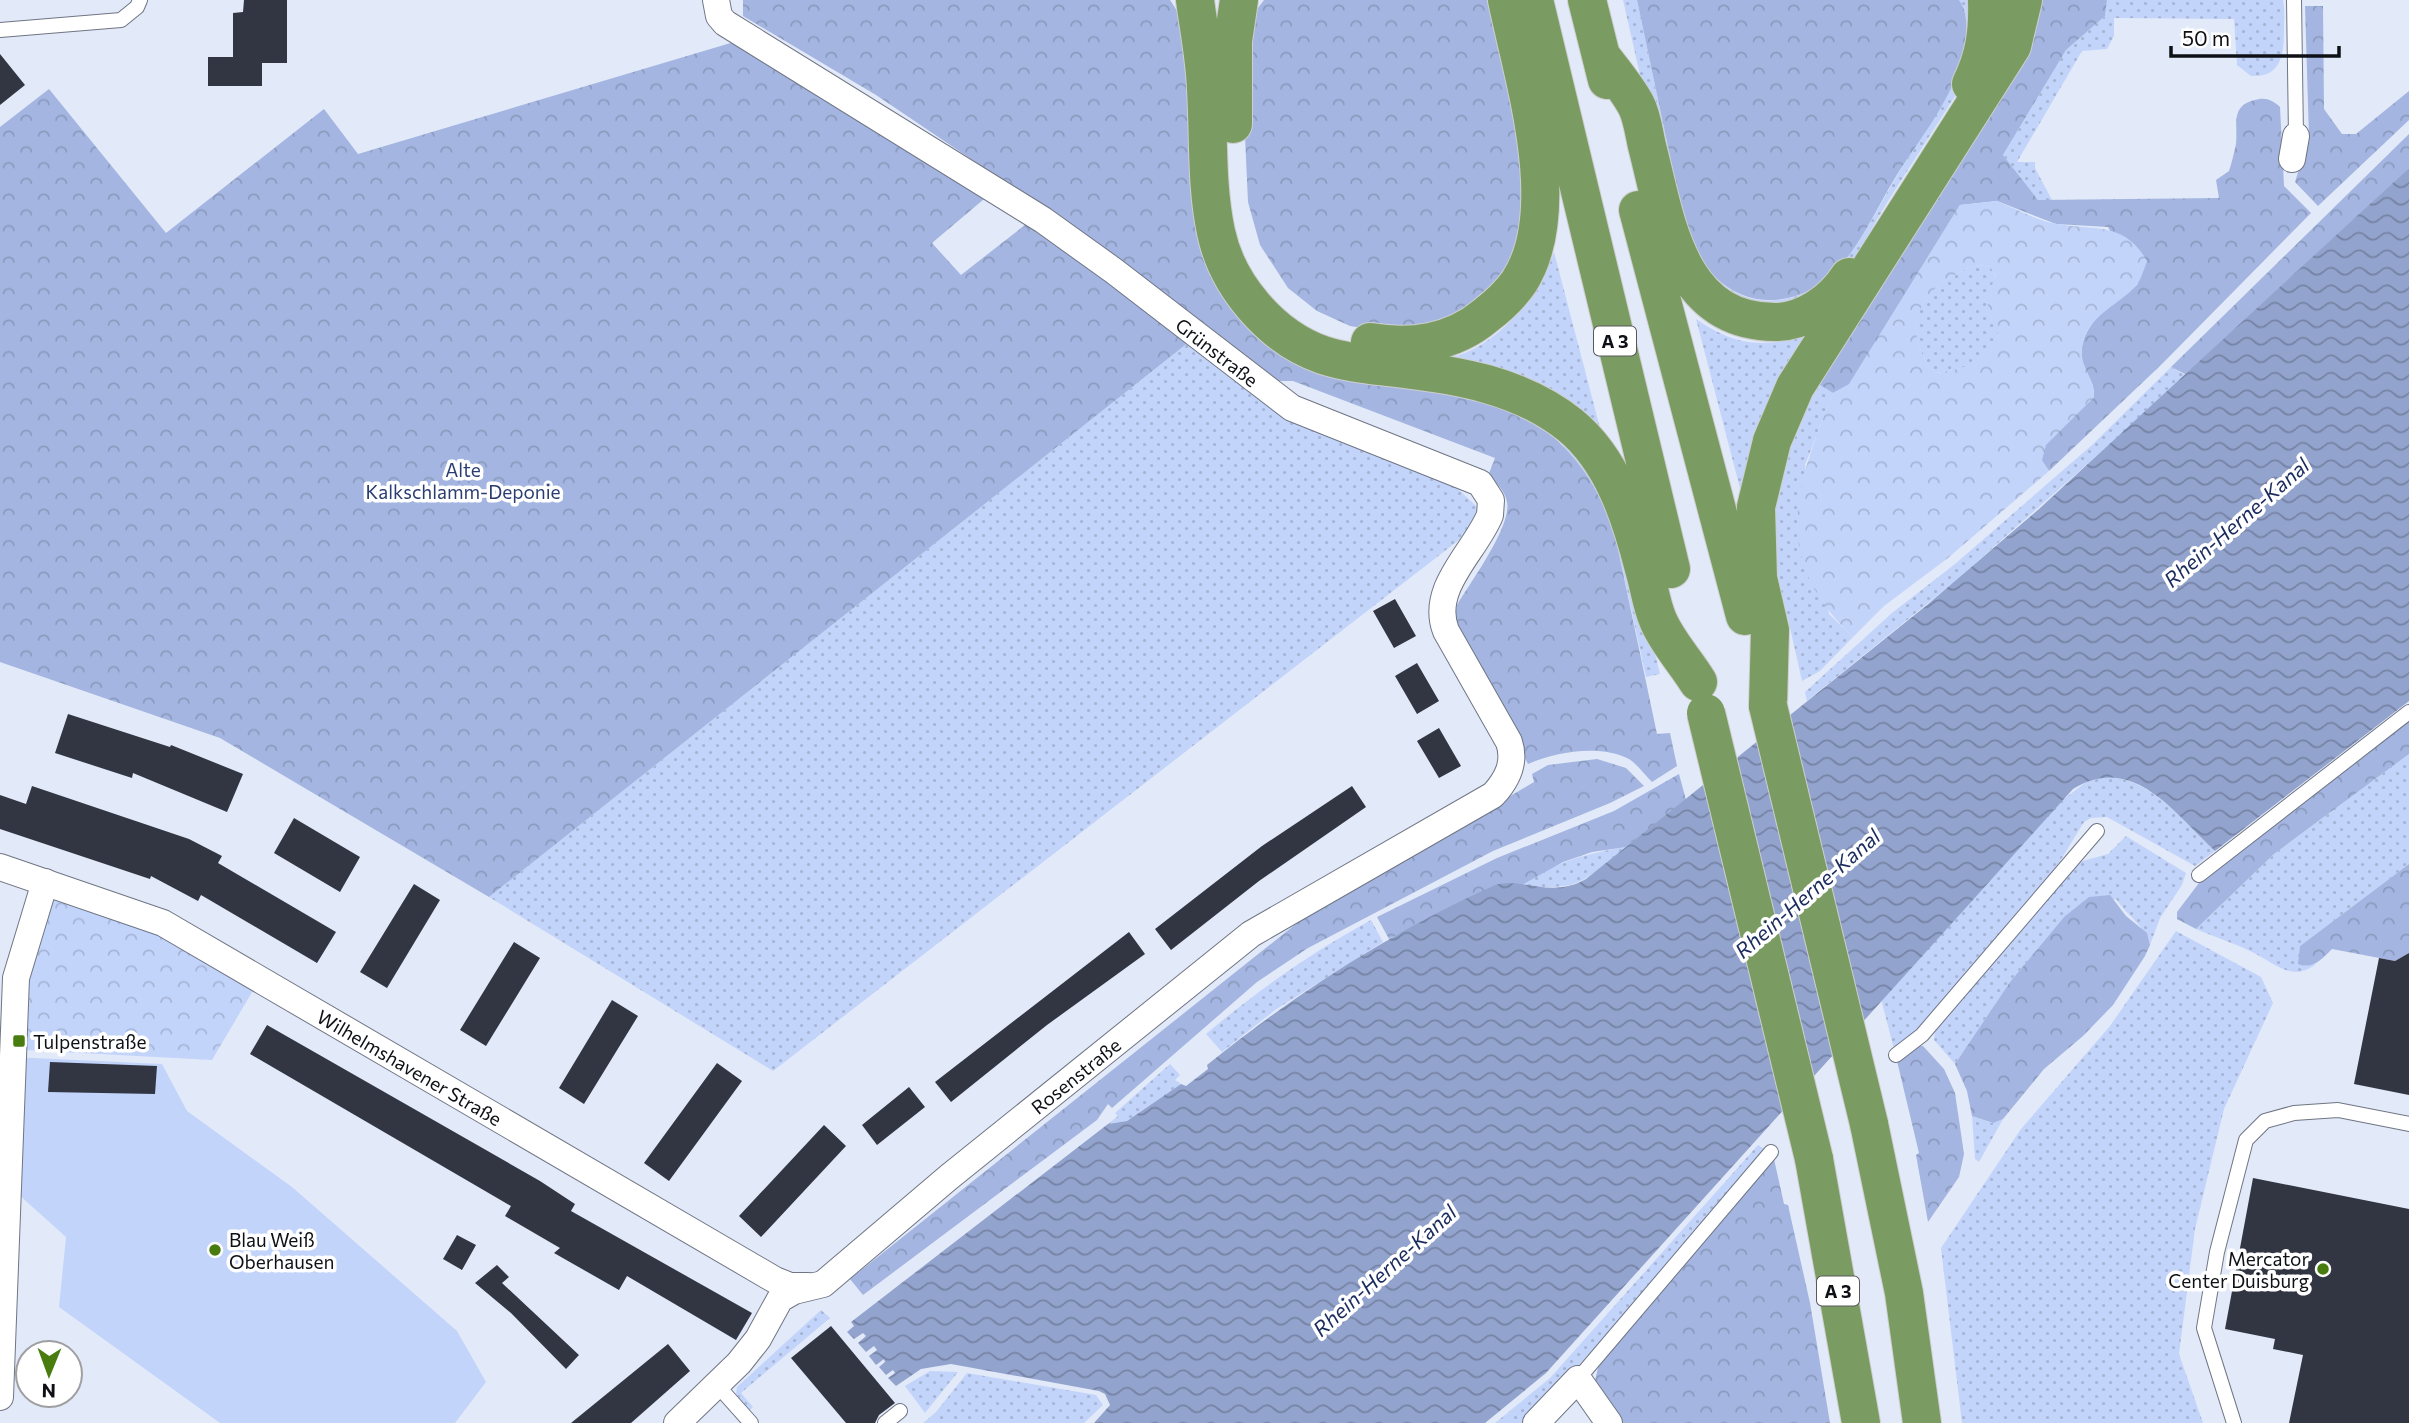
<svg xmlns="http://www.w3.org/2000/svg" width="2409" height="1423" font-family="Commissioner,sans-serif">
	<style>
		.grass { fill: url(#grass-dots) }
		.forest { fill: url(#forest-crowns) }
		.park { fill: url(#park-crowns); fill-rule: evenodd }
		.pitch { fill: #c3d4fb }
		.water { fill: url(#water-waves) }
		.building { fill: #313642 }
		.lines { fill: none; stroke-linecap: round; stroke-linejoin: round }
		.service-casing { stroke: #6f7583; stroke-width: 16 }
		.minor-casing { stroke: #6f7583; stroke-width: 28 }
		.motorway-casing { stroke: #cfcfd0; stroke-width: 40 }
		.service { stroke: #fff; stroke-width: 14 }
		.minor { stroke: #fff; stroke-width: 26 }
		.motorway { stroke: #7a9c62; stroke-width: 38 }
		.motorway-bridge-casing { stroke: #cfcfd0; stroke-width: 40; stroke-linecap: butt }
		.motorway-bridge { stroke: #7a9c62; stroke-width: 38 }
		.poi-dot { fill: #487c0e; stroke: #fff; stroke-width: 2.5 }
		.labels { text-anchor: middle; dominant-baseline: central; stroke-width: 7; stroke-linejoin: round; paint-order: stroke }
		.shield { fill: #fff; stroke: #56585b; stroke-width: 2 }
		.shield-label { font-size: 18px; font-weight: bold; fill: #0e1015 }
		.street-label { font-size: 19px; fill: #0e1015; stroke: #fff }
		.park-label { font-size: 19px; fill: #2a3d72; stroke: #fff }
		.poi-label { font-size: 19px; fill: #0e1015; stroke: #fff; text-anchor: start }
		.water-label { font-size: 21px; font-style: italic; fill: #192a5d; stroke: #fff }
	</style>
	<defs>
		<pattern id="grass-dots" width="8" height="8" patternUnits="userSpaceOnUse" patternTransform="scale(1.75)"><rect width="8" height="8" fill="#c3d4fb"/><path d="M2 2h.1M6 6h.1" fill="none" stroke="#a6b5d6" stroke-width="1.8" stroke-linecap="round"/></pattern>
		<pattern id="forest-crowns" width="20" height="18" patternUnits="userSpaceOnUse" patternTransform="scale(1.75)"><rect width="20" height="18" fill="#a3b5e0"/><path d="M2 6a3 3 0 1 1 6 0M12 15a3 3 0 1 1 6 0" fill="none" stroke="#8b9bbf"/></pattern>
		<pattern id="park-crowns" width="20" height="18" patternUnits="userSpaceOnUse" patternTransform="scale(1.75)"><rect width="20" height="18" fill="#c3d4fb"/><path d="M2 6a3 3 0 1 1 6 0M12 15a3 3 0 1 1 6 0" fill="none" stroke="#a6b5d6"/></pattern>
		<pattern id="water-waves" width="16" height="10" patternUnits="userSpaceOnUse" patternTransform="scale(1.75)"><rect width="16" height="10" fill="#92a3cd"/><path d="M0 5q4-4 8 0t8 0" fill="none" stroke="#7683a5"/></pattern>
	</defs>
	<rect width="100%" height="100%" fill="#e2e9f9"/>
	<path class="grass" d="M1623 0H1637L1685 227C1693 245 1701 263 1715 277 1754 316 1808 303 1842 264 1864 239 1880 203 1898 174 1920 138 1949 102 1961 62 1966 45 1971 15 1959 0H1974C1979 30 1970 62 1959 90 1936 126 1913 162 1890 198 1874 223 1860 253 1841 275 1806 317 1751 326 1710 287 1695 273 1685 252 1676 233Z
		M2107 0H2283C2285 9 2284 19 2284 29 2284 53 2282 78 2251 76L2237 65 2234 19 2114 18V36L2107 49 2082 51 2017 162H2035V168L2052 200H2038L2003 155 2066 50 2105 16Z
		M1554 252 1605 447 1438 359C1446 358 1456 357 1465 353 1505 337 1540 292 1554 252Z
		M1978 265 1991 267 1996 277C1985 297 1999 313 1999 334 1998 363 1955 371 1934 373 1895 323 1924 282 1978 265Z
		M1696 319C1738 348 1768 349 1815 331L1741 492Z
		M1189 342 1456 487 1477 507V517L1468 533 773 1071 489 897Z
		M2171 367 2187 376 1954 582 1807 701 1805 692 1892 613 1955 564 2092 445Z
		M1812 380 1833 393 1805 465 1829 614 1853 637 1820 671 1802 681 1788 619 1768 573 1767 511Z
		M1561 442 1589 468 1638 582 1660 674 1646 677 1615 535Z
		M2409 754V864L2300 946 2304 966 2316 964C2292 983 2275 963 2252 952 2234 943 2215 937 2196 929L2274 854Z
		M2101 776C2150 776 2182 820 2215 851L2195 866 2107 817 2091 818 2084 822 2054 871 1926 1021 1894 1049 1881 999 2060 802 2086 782Z
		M2126 836 2186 873 2182 885 2160 918 2150 945C2145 925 2127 916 2116 899L2064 917 2010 982 1955 1064 1934 1040 1935 1030 2079 862 2108 854Z
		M1626 847C1580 884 1581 890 1520 886 1552 863 1587 853 1626 847Z
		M1371 920 1383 942 1275 1010 1222 1052 1206 1034C1258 990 1311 953 1371 920Z
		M2176 931 2261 977 2273 1003 2224 1109 2195 1229 2179 1354 2203 1423H1962L1941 1248 2021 1129 2110 1026Z
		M1170 1064 1180 1075 1175 1080 1181 1084 1127 1121 1108 1124 1118 1116 1115 1113Z
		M1972 1116 1992 1123 2003 1119 1979 1162 1975 1159Z
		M1758 1145 1766 1150 1553 1395 1527 1423H1495L1550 1378Z
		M821 1310 830 1318 741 1393 753 1407 750 1410 736 1394 737 1387Z
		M930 1371 958 1372 925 1413 905 1386Z
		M967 1373 1096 1395 1103 1405 1084 1423H923L936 1412Z"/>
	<path class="forest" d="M743 0H1170L1181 17 1255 324 1534 420C1576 454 1597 483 1615 535L1657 734 1670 733 1677 766 1652 782C1645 775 1637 764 1629 759 1600 744 1556 752 1528 764L1454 619 1457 605C1470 583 1512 526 1507 502 1505 491 1497 483 1488 476L1495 458 1293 381H1267L1042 207 876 95 743 16Z
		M1264 0H1498L1528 157 1515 257 1494 291 1459 319 1389 332 1350 326 1317 311 1288 288 1260 245 1248 202 1243 93 1255 12Z
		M1637 0H1959C1971 15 1966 45 1961 62 1949 104 1918 141 1895 178 1878 206 1863 240 1842 264 1809 303 1754 315 1715 277 1701 263 1693 245 1685 227Z
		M2039 0H2107L2105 16 2066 50 2003 155 2038 200 2219 198 2216 180 2229 171C2232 162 2234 153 2236 144 2238 124 2230 106 2255 100 2266 97 2272 100 2280 107L2284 186 2311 213 2161 365 2049 471 2041 460 2045 445 2094 397C2095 378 2084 376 2082 362 2077 323 2112 306 2138 284L2108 227 2056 224 1997 201 1960 205 1849 385 1833 393 1812 380Z
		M2305 6H2323L2324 109 2342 134H2356L2409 91V120L2318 206 2295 182 2309 137Z
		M734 42 990 194 932 243 961 275 1030 221 1189 342 489 897 220 738 0 662V127L49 89 166 233 324 109 358 154Z
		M2409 134V168L2187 375 2171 367Z
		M2409 720V754L2274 854 2196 929 2177 919V912L2202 879Z
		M1597 759 1626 768 1644 786 1610 803 1493 851 1308 948 1257 982 1112 1108 1108 1104 1097 1120 863 1295 850 1279 1306 916 1534 782 1532 774 1548 765Z
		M1679 774 1686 800 1626 847 1592 852 1563 862 1520 886 1497 885 1389 939 1377 917 1497 858 1614 811Z
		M2409 864V953L2395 961 2332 949C2322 959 2313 970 2298 964L2300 946Z
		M2110 895 2126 916 2147 933 2150 945 2145 956 2113 1005 2083 1036 2044 1069 2003 1119 1993 1123 1972 1116 1967 1091 1955 1064 2010 982 2064 917 2089 897Z
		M1918 1046H1923L1944 1069 1955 1093 1964 1154 1959 1177 1928 1222 1916 1155 1919 1153 1897 1061Z
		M1774 1159 1784 1204 1788 1205 1810 1303 1830 1423H1616L1595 1381 1599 1363Z"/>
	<path class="park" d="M1997 201C2016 209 2038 221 2058 224 2096 231 2124 221 2147 261 2144 269 2141 280 2136 286 2116 307 2087 316 2082 346 2079 367 2095 377 2094 397L2046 445 2042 460 2049 471 1948 558 1884 606 1853 637C1769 556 1795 489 1833 393L1849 384 1960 205ZM1978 265 1990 267 1996 276C1983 303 1987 311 1999 336 1987 363 1962 370 1934 373 1895 323 1925 282 1978 265Z
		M51 890 134 916 258 982 212 1060 24 1050 26 966Z"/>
	<path class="pitch" d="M12 1057 162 1064 187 1111 292 1187 457 1331 486 1382 455 1423H220L59 1307 66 1237 8 1185Z"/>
	<path class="water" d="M2409 168V701L2215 851C2174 813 2133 752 2073 789L1546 1373 1485 1423H1094L1110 1405 1105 1394 1099 1391 951 1364 921 1369 896 1386 888 1378 895 1373 893 1370 886 1375 879 1367 885 1362 884 1359 876 1365 869 1356 877 1350 874 1346 866 1352 858 1343 866 1336 863 1333 854 1339 847 1332 854 1326 851 1322 1108 1124 1127 1121 1181 1084 1186 1086 1208 1069 1207 1065C1295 994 1389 933 1493 886 1518 875 1550 900 1586 879L1927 605 2039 509Z"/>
	<path class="building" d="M244 0H287V63H262V86H208V57H233V13L243 12Z
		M0 54 25 85 0 105Z
		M1395 599 1416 636 1394 648 1373 611Z
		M1417 663 1439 701 1417 714 1395 676Z
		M68 714 170 747 171 745 243 774 227 812 133 773 132 778 55 753Z
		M1439 728 1461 766 1439 778 1417 741Z
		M32 786 189 839 222 856 218 863 336 932 317 963 201 895 198 901 151 876 150 879 0 829V795L26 804Z
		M1352 786 1366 807 1259 881 1171 950 1155 929 1262 846Z
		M294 818 360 857 340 892 274 853Z
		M414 884 440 900 387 988 360 972Z
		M1129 932 1145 954 1047 1025 951 1102 935 1082Z
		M514 942 540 958 486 1046 460 1030Z
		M2409 953V1095L2354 1084 2379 958 2395 961Z
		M612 1000 638 1016 584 1104 559 1088Z
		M267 1025 540 1181 575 1204 571 1211 752 1313 736 1340 627 1276 619 1290 554 1253 560 1248 505 1216 511 1206 250 1054Z
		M50 1062 157 1066 155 1094 48 1092Z
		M717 1063 742 1081 669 1181 644 1163Z
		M909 1087 925 1107 877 1145 862 1125Z
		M824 1125 846 1146 761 1237 739 1216Z
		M2253 1178 2409 1209V1423H2289L2303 1355 2273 1349 2275 1339 2225 1329Z
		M457 1235 476 1245 462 1270 443 1259Z
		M497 1265 509 1277 502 1283 579 1355 566 1369 511 1313 475 1283Z
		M831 1326 895 1403 879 1415 875 1423H846L791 1358Z
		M668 1344 690 1371 631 1423H571Z"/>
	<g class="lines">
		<defs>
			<path id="service" d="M2294 0 2296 136
				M0 30 121 20 137 7 140 0
				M2199 875 2409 712
				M1896 1055 1922 1035 2097 831
				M1578 1379 1771 1152
				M718 1386 751 1423
				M885 1423 900 1411
				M2234 1423 2204 1328 2217 1252 2246 1140 2265 1121 2294 1113 2338 1110 2409 1124"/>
			<g id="minor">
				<path d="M2292 159 2296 136"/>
				<path id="s1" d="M0 867 163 923 775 1280 790 1286H808"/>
				<path d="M0 1397 16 978 45 882"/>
				<path id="s2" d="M677 1423 739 1363 758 1339 780 1299 794 1291 823 1284 949 1177 1251 934 1493 795C1507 780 1516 763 1509 742L1446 631C1429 588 1475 552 1490 515L1491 500 1480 483 1292 408 1114 271 1043 220 725 23 719 16 716 0"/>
				<path d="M1536 1423 1578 1379 1609 1423"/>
			</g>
			<path id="motorway" d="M1195 0C1199 30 1205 59 1206 89 1209 137 1206 185 1216 232 1227 285 1271 337 1323 355 1347 363 1372 365 1396 368 1457 375 1520 385 1570 425 1613 460 1631 518 1644 569 1649 585 1651 604 1658 620 1667 642 1686 662 1698 682
				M1534 0 1671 569
				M1587 0 1607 80
				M1602 57C1613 72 1627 88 1636 105 1642 116 1644 133 1647 146 1666 219 1677 322 1775 322 1804 322 1833 302 1849 277
				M1971 84C1985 56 1988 31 1987 0
				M1233 124V41L1239 0
				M1638 210 1745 616
				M1370 342C1411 349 1453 343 1485 316 1498 306 1510 295 1519 282 1566 210 1523 78 1507 0
				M1768 706 1770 630 1758 578 1756 507 1772 441 1795 387 2012 46 2023 0
				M1869 1124 1904 1293 1922 1423
				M1814 1159 1861 1423"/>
		</defs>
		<use href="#service" class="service-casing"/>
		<use href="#minor" class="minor-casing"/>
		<use href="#motorway" class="motorway-casing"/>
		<use href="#service" class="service"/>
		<use href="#minor" class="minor"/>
		<use href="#motorway" class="motorway"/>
		<defs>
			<path id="motorway-bridge" d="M1768 706 1869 1124
				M1706 713 1814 1159"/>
		</defs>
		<use href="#motorway-bridge" class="motorway-bridge-casing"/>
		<use href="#motorway-bridge" class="motorway-bridge"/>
	</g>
	<g class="poi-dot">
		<rect x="12" y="1034" width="14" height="14" rx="3.5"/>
		<circle cx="215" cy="1250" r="7"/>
		<circle cx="2323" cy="1269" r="7"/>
	</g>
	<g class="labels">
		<g class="shield">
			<rect x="1594" y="326.5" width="42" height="29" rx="5"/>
			<rect x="1817" y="1276.5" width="42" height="29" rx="5"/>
		</g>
		<g class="shield-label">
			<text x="1615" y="341">A 3</text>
			<text x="1838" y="1291">A 3</text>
		</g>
		<g class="street-label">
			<text transform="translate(1217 352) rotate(38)">Grünstraße</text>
			<text stroke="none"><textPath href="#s1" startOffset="458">Wilhelmshavener Straße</textPath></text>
			<text stroke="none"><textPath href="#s2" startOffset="536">Rosenstraße</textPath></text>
		</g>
		<g class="park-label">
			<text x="463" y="469">Alte<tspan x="463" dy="22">Kalkschlamm-Deponie</tspan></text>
		</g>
		<g class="poi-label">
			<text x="33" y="1041">Tulpenstraße</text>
			<text x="229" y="1239">Blau Weiß<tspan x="229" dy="22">Oberhausen</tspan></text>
			<text x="2309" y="1258" text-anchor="end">Mercator<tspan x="2309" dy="22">Center Duisburg</tspan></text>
		</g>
		<g class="water-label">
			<text transform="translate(2236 522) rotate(-41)">Rhein-Herne-Kanal</text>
			<text transform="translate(1807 893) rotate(-41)">Rhein-Herne-Kanal</text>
			<text transform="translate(1384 1270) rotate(-42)">Rhein-Herne-Kanal</text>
		</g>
	</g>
	<g transform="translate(49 1374) rotate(181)"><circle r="33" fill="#ffffff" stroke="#9f9fa1" stroke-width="2"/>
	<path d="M0-5L12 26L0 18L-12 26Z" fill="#487c0e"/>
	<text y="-10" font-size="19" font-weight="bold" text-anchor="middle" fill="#0e1015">N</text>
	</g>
	<path d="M2171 46v10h168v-10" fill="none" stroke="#0e1015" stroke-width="3.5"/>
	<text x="2182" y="46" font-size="21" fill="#0e1015" stroke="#ffffff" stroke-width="5" paint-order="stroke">50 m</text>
</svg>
